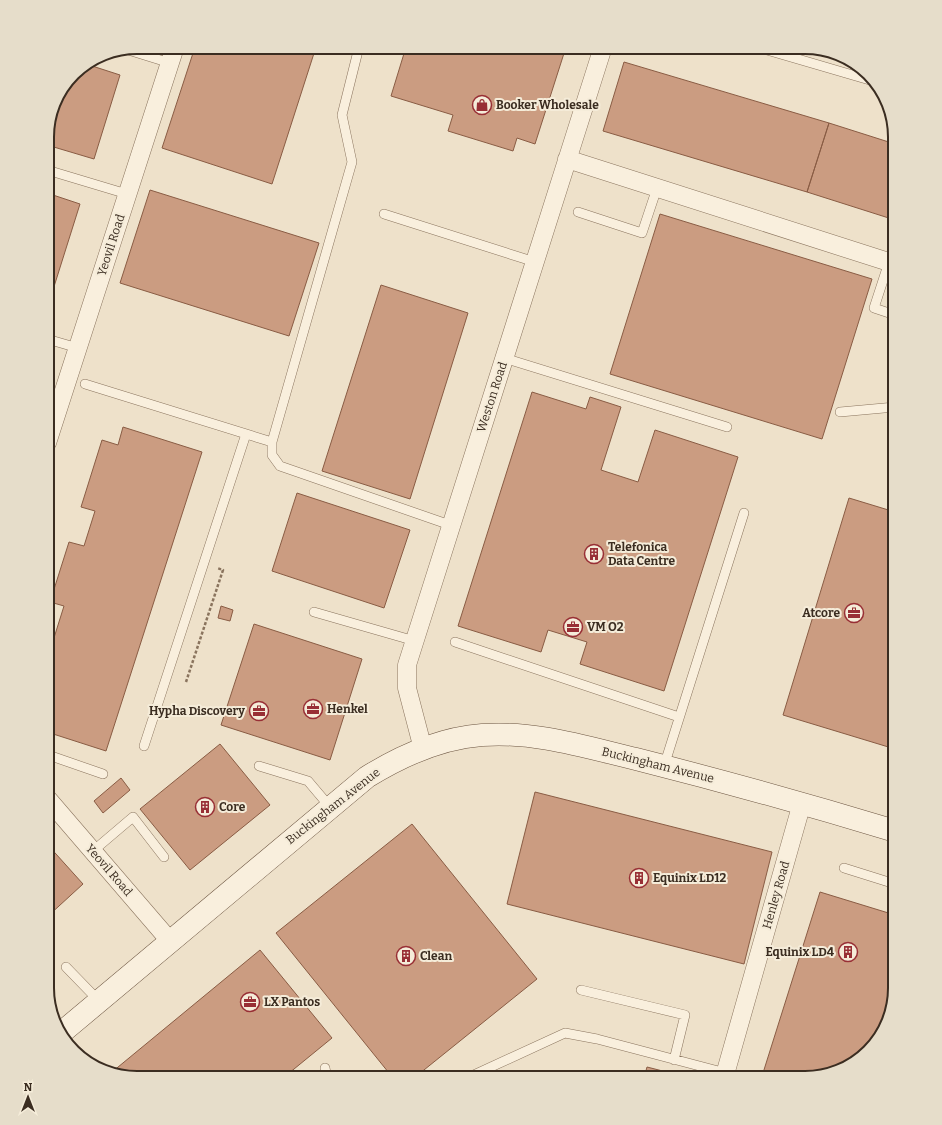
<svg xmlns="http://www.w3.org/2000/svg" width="942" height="1125" font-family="Bitter,serif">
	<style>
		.building { fill: #cb9c81; stroke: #895c44 }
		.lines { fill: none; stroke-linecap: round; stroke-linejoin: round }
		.lane-casing { stroke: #8a745e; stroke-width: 10 }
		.street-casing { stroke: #8a745e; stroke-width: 19 }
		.secondary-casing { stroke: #6c5541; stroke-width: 23 }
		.path { stroke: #8a745e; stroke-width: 2.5; stroke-dasharray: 3 2; stroke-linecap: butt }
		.lane { stroke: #f9efdd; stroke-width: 9 }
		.street { stroke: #f9efdd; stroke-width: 18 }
		.secondary { stroke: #f9efdd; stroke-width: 22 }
		.labels { text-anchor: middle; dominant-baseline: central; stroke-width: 4; stroke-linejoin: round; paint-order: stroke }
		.poi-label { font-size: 12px; font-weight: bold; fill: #3b2d21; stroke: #f5ecd9; text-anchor: start }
		.street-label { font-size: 12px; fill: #3b2d21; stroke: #f5ecd9 }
		.rim { fill: none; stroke: #3b2d21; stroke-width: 2 }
	</style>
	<rect width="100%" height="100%" fill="#eee1ca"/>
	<path class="building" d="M195 47H316L272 184 162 148Z
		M406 47H566L535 144 517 138 513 151 448 131 453 115 391 96Z
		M624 62 829 123 807 192 603 131Z
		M86 64 120 75 94 159 47 145V131L56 97 78 70Z
		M829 123 895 144V220L807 192Z
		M150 190 319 243 289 336 120 283Z
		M47 193 80 204 52 293 47 292Z
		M660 214 872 279 822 439 610 374Z
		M381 285 468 313 410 499 322 471Z
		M532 392 586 409 590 397 621 407 601 470 638 482 655 430 738 457 664 691 580 664 587 642 548 630 541 652 458 626Z
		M123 427 202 452 106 751 47 732V639L53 641 64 606 50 602 69 542 84 546 95 511 81 507 102 440 118 445Z
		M297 493 410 530 384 608 272 571Z
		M849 498 895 512V749L783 715Z
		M221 606 233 610 230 621 218 618Z
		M254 624 362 659 330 760 221 725Z
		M220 744 270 805 190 870 140 809Z
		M121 778 130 790 103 813 94 801Z
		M535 792 772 852 744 964 507 904Z
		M412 824 537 979 414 1078H393L276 933Z
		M47 844 83 884 47 917Z
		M820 892 895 915V988L883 1033 855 1063 805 1078H779L763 1073Z
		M260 950 332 1038 283 1078H137L112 1072Z
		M647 1067 690 1078H644Z"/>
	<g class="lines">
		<defs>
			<path id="lane" d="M359 47 342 115 352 162 272 442V455L280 466 450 525
				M757 47 873 81
				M125 49 170 63
				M47 170 127 194
				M578 212 642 233 657 188
				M384 214 535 262
				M889 262 874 308 895 315
				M47 339 78 348
				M504 358 727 427
				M85 384 272 442
				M840 412 895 407
				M314 612 415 641
				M455 642 679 717
				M144 746 246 434
				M47 762 54 757 103 774
				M259 766 308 781 330 807
				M664 766 744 513
				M93 851 133 817 164 857
				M844 868 895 884
				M66 967 99 1001
				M581 990 685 1015 674 1060
				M325 1068 327 1078
				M467 1078 565 1033 597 1039 726 1073"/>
			<path id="street" d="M567 159 895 264
				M47 443 175 47
				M423 749 407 688V665L603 47
				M47 798 170 941
				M724 1078 802 803"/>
			<path id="secondary" d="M61 1033 367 777C401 756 441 738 482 735 535 731 585 747 636 759 723 781 809 805 895 831"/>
		</defs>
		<use href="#lane" class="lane-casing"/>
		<use href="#street" class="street-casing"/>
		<use href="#secondary" class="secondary-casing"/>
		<path class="path" d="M186 682 223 570 217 568"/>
		<use href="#lane" class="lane"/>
		<use href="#street" class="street"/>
		<use href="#secondary" class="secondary"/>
	</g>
	<defs>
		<symbol id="shop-ring" viewBox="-11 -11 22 22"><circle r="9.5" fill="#f5ecd9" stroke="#982f35" stroke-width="1.5"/><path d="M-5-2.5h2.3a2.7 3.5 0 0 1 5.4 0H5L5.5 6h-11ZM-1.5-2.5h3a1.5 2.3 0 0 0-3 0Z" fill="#982f35"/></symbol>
		<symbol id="building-ring" viewBox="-11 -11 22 22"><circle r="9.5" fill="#f5ecd9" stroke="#982f35" stroke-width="1.5"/><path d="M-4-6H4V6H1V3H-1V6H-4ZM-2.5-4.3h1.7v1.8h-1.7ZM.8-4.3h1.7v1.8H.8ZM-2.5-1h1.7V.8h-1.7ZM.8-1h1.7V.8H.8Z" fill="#982f35"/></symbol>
		<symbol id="office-ring" viewBox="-11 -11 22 22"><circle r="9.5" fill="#f5ecd9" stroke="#982f35" stroke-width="1.5"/><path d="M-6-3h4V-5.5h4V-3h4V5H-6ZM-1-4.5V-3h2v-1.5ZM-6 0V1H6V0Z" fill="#982f35"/></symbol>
	</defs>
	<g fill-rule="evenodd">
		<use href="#shop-ring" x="471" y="94" width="22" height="22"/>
		<use href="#building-ring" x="583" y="543" width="22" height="22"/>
		<use href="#office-ring" x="843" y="602" width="22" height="22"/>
		<use href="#office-ring" x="562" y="616" width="22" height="22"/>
		<use href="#office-ring" x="302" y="698" width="22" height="22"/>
		<use href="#office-ring" x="248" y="700" width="22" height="22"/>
		<use href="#building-ring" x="194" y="796" width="22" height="22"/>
		<use href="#building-ring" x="628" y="867" width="22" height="22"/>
		<use href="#building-ring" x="837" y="941" width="22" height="22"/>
		<use href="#building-ring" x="395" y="945" width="22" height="22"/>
		<use href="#office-ring" x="239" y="991" width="22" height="22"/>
	</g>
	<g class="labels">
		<g class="poi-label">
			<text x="496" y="105">Booker Wholesale</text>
			<text x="608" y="547">Telefonica<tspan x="608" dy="14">Data Centre</tspan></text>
			<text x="840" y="613" text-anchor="end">Atcore</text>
			<text x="587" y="627">VM O2</text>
			<text x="327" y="709">Henkel</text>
			<text x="245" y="711" text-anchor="end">Hypha Discovery</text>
			<text x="219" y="807">Core</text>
			<text x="653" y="878">Equinix LD12</text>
			<text x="834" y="952" text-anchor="end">Equinix LD4</text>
			<text x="420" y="956">Clean</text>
			<text x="264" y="1002">LX Pantos</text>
		</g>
		<g class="street-label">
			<text transform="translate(111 245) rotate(-72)">Yeovil Road</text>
			<text transform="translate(492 397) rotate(-72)">Weston Road</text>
			<text transform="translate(658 765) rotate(14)">Buckingham Avenue</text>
			<text transform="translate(333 806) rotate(-38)">Buckingham Avenue</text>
			<text transform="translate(109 870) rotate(49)">Yeovil Road</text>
			<text transform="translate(776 895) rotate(-74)">Henley Road</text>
		</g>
	</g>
	<path d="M0 0H942V1125H0ZM137 54H805A83 83 0 0 1 888 137V988A83 83 0 0 1 805 1071H137A83 83 0 0 1 54 988V137A83 83 0 0 1 137 54Z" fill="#e6ddca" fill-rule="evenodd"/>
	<path class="rim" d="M137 54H805A83 83 0 0 1 888 137V988A83 83 0 0 1 805 1071H137A83 83 0 0 1 54 988V137A83 83 0 0 1 137 54Z"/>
	<g transform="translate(28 1097)" stroke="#f5ecd9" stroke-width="3" paint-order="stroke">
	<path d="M0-3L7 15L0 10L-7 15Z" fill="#3b2d21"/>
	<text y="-6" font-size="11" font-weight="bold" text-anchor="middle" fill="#3b2d21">N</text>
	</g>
</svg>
